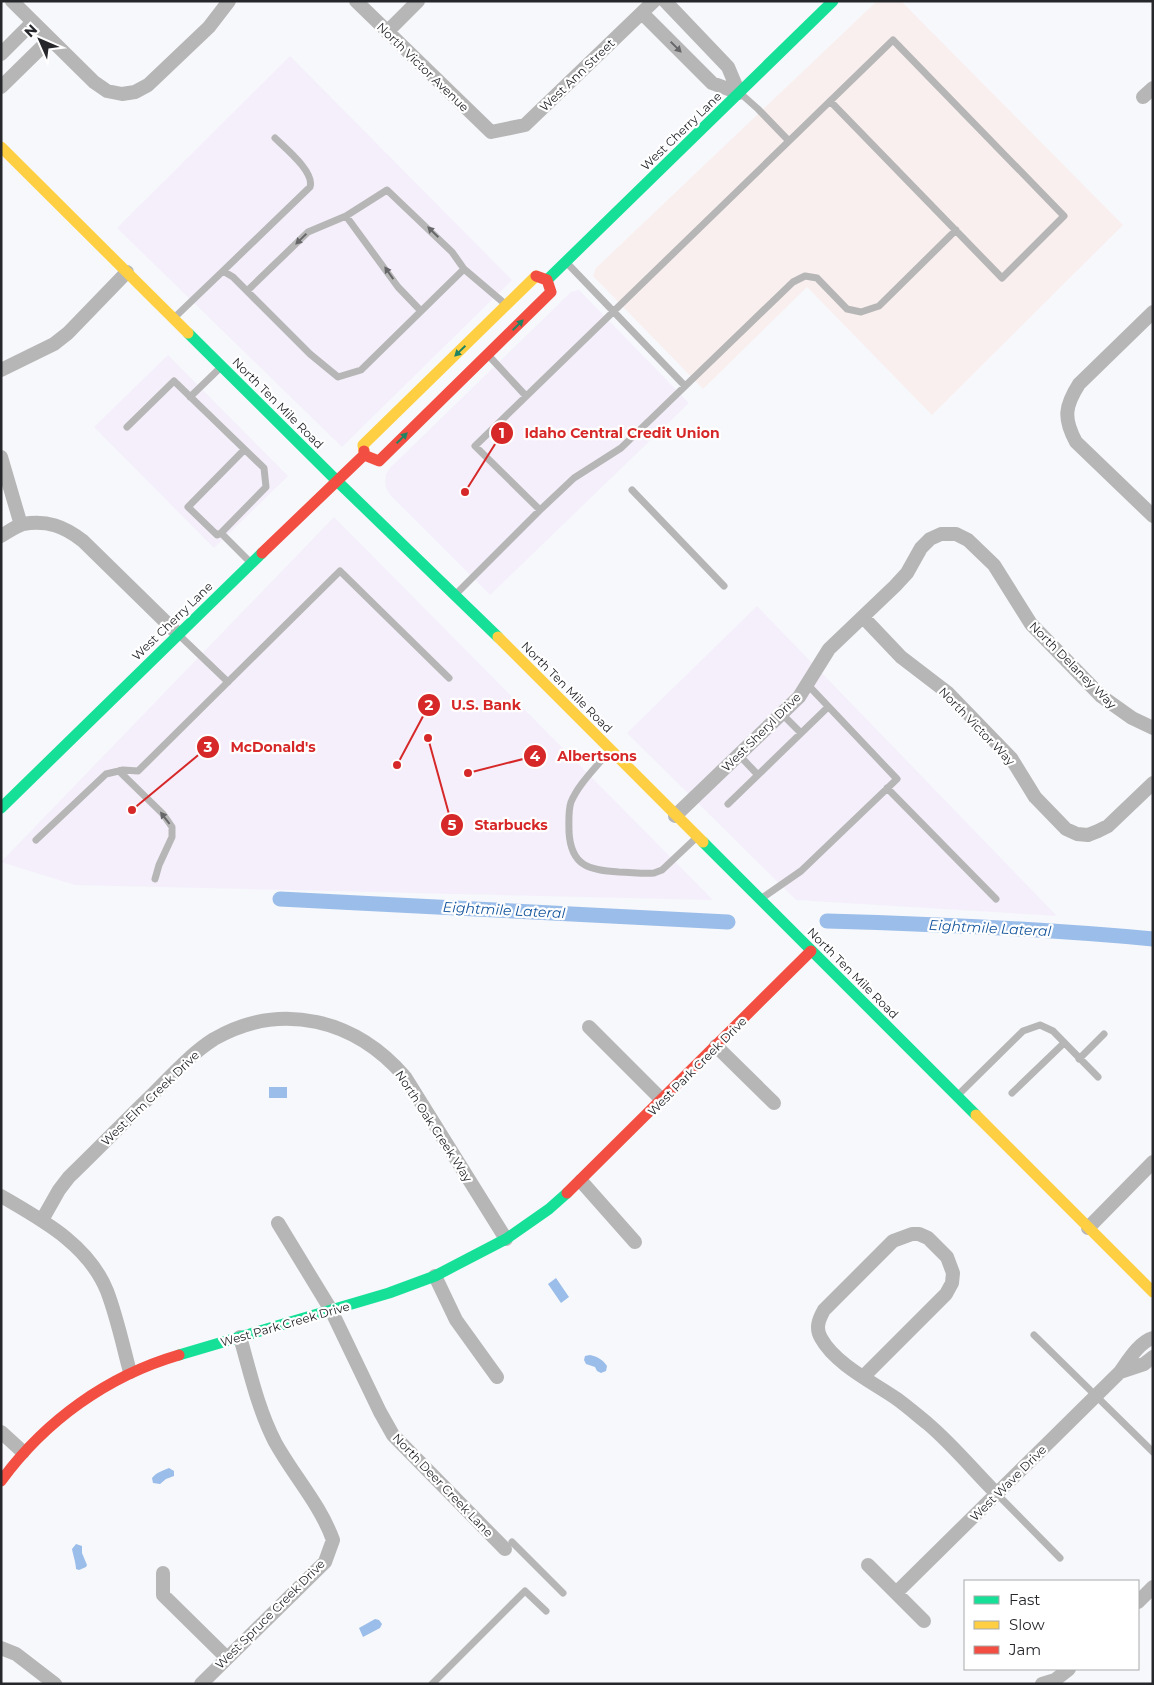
<svg xmlns="http://www.w3.org/2000/svg" width="1154" height="1685" font-family="Montserrat,sans-serif">
	<style>
		.commercial { fill: #f5effb }
		.medical { fill: #faefef }
		.water { fill: #9bbde9 }
		.lines { fill: none; stroke-linecap: round; stroke-linejoin: round }
		.canal { stroke: #9bbde9; stroke-width: 15 }
		.lane { stroke: #b7b6b6; stroke-width: 7 }
		.street { stroke: #b7b6b6; stroke-width: 14 }
		.fast { stroke: #16e098; stroke-width: 11 }
		.slow { stroke: #ffcf43; stroke-width: 11 }
		.jam { stroke: #f24e42; stroke-width: 11 }
		.oneway { fill: #67676a }
		.oneway2 { fill: #1e8462 }
		.labels { text-anchor: middle; dominant-baseline: central; stroke-width: 4.5; stroke-linejoin: round; paint-order: stroke }
		.street-label { font-size: 12px; fill: #25272b; stroke: #fff }
		.water-label { font-size: 14px; font-style: italic; fill: #12539c; stroke: #fff }
		.leader { fill: none; stroke: #d62828; stroke-width: 2 }
		.callout-dot { fill: #d62828; stroke: #fff; stroke-width: 2 }
		.mark-label { font-size: 15px; text-anchor: middle; font-weight: bold; fill: #fff }
		.callout-label { font-size: 14px; text-anchor: middle; font-weight: bold; fill: #d62828; stroke: #fff; stroke-width: 4.5; stroke-linejoin: round; paint-order: stroke }
	</style>
	<rect width="100%" height="100%" fill="#f6f8fc"/>
	<path class="commercial" d="M290 56 512 280 342 447 117 228Z
		M579 290 689 403 490 595 390 495 386 488 385 482 386 474 390 468 571 292Z
		M168 355 288 476 214 548 94 427Z
		M334 517 713 900 75 885 1 862Z
		M757 606 1057 916 796 900 627 733Z"/>
	<path class="medical" d="M877 1H901L1123 225 932 415 807 287 703 389 593 276 596 268Z"/>
	<path class="water" d="M269 1087H287V1098H269Z
		M556 1278 569 1297 561 1303 548 1284Z
		M590 1355C598 1357 602 1359 607 1366L606 1371 601 1373 597 1371 595 1367 586 1364 584 1360 585 1356Z
		M169 1468 174 1471V1476L166 1479 160 1484 153 1483 152 1478C157 1472 162 1471 169 1468Z
		M76 1544 82 1546V1553L87 1565 86 1567 79 1570 76 1569C76 1563 73 1555 72 1549Z
		M375 1619 379 1620 382 1624 380 1628 363 1637 359 1628Z"/>
	<g class="lines">
		<path class="canal" d="M280 899 728 922
			M827 921C936 924 1045 929 1153 939"/>
		<path class="lane" d="M789 141 893 40 1064 216 1002 278 830 101
			M346 216 398 287 420 310
			M566 262 685 386
			M223 271 310 187C315 172 285 148 275 138
			M247 291 308 232 346 216 387 190 452 252 464 269
			M175 317 223 271 233 277 310 354 338 377 361 370 464 269 504 303
			M489 356 526 396
			M190 397 220 368
			M127 427 174 381 264 468 266 487 221 533
			M244 450 188 507 217 535 221 533 249 561
			M632 490 724 586
			M540 510 574 478 621 448 793 282 805 276 817 278 847 309 861 312 879 306 956 230
			M457 593 540 510 475 446 789 141 758 109 740 93
			M180 636 228 682
			M782 714 801 733
			M608 752C596 768 579 783 571 802 568 811 569 822 569 832 571 867 590 870 619 872 631 872 642 874 654 873L662 870 696 838
			M739 755 758 775
			M119 771 163 814 172 827V837L159 865 155 879
			M887 788 996 899
			M728 804 828 707
			M36 840 106 774 123 770 138 771 340 571 449 678
			M762 898 801 871 897 779 807 684
			M1079 1059 1104 1034
			M1012 1093 1064 1043
			M959 1094 1023 1031 1040 1025 1053 1031 1098 1077
			M1034 1335 1153 1452
			M997 1494 1060 1558
			M512 1542 563 1593
			M432 1684 525 1591 546 1611"/>
		<path class="street" d="M12 1 94 82 107 91 122 94 135 92 148 85 209 27 229 1
			M356 1 491 132 525 125 654 1
			M642 13 712 83 739 93 728 67 665 1
			M387 32 418 1
			M1 54 33 22
			M1 87 50 39
			M1143 97 1153 88
			M1153 312 1079 384C1065 406 1063 418 1076 442L1153 516
			M1 370 54 344 68 333 127 272
			M1 457 21 525
			M1 536C8 532 16 526 23 524 47 520 64 526 83 541L178 634
			M863 617 901 657 948 693 1011 758 1035 797 1066 829 1077 834 1088 835 1098 831 1108 826 1153 783
			M675 816 799 697 829 649 895 586 907 573 921 548 930 539 941 534H956L968 540 994 565 1031 624 1101 696 1132 718 1153 728
			M589 1027 662 1100
			M716 1046 774 1103
			M581 1181 635 1242
			M1 1196C42 1220 88 1244 107 1291 117 1317 123 1346 130 1372
			M42 1220 59 1190 69 1177C98 1149 126 1120 155 1092 174 1073 192 1053 214 1039 282 1000 356 1020 405 1077L506 1239
			M278 1223 331 1310 380 1412 393 1435 505 1549
			M1088 1228 1153 1162
			M435 1276 456 1320 497 1377
			M1153 1338C1139 1342 1128 1361 1120 1372L1144 1364 1153 1357
			M863 1377 946 1294 952 1283 953 1273 947 1257 928 1238 919 1234H912L893 1241 824 1310C819 1319 815 1328 821 1338 835 1364 874 1383 897 1399 908 1407 917 1415 927 1423 952 1444 974 1471 997 1494
			M1 1432 23 1452
			M868 1565 924 1621
			M163 1573V1595L227 1658
			M896 1593 1120 1372
			M1138 1602 1153 1587
			M1 1648 16 1654 55 1684
			M201 1684 325 1562 333 1540C320 1504 293 1475 275 1442 258 1409 250 1372 240 1337
			M1042 1684 1055 1680 1069 1669"/>
		<path class="fast" d="M547 280 833 1
			M188 333 337 481 498 637
			M1 808 262 553
			M703 842 976 1115
			M179 1355 389 1293 435 1276 506 1239 549 1209 567 1193"/>
		<path class="slow" d="M1 147 188 333
			M364 451 363 445 536 276
			M498 637 703 842
			M976 1115 1153 1292"/>
		<path class="jam" d="M364 451V455L379 461 551 292 547 280 536 276
			M262 553 364 455
			M567 1193 811 951
			M1 1481C45 1421 107 1376 179 1355"/>
	</g>
	<defs><path id="oneway-solid" d="M-6-.8H1V-3.2L6.5 0L1 3.2V.8H-6Z" transform="scale(1.25)"/></defs>
	<g class="oneway">
		<use href="#oneway-solid" transform="translate(676 47) rotate(45)"/>
		<use href="#oneway-solid" transform="translate(433 232) rotate(-136)"/>
		<use href="#oneway-solid" transform="translate(301 239) rotate(136)"/>
		<use href="#oneway-solid" transform="translate(389 273) rotate(-125)"/>
		<use href="#oneway-solid" transform="translate(165 818) rotate(-128)"/>
	</g>
	<g class="oneway2">
		<use href="#oneway-solid" transform="translate(518 325) rotate(-44)"/>
		<use href="#oneway-solid" transform="translate(460 351) rotate(136)"/>
		<use href="#oneway-solid" transform="translate(402 438) rotate(-44)"/>
	</g>
	<g class="labels">
		<g class="street-label">
			<text transform="translate(423 67) rotate(44)">North Victor Avenue</text>
			<text transform="translate(577 75) rotate(-44)">West Ann Street</text>
			<text transform="translate(681 131) rotate(-44)">West Cherry Lane</text>
			<text transform="translate(278 403) rotate(45)">North Ten Mile Road</text>
			<text transform="translate(172 621) rotate(-44)">West Cherry Lane</text>
			<text transform="translate(1073 665) rotate(45)">North Delaney Way</text>
			<text transform="translate(567 687) rotate(45)">North Ten Mile Road</text>
			<text transform="translate(977 726) rotate(46)">North Victor Way</text>
			<text transform="translate(761 732) rotate(-45)">West Sheryl Drive</text>
			<text transform="translate(853 973) rotate(45)">North Ten Mile Road</text>
			<text transform="translate(697 1066) rotate(-45)">West Park Creek Drive</text>
			<text transform="translate(150 1098) rotate(-44)">West Elm Creek Drive</text>
			<text transform="translate(434 1126) rotate(57)">North Oak Creek Way</text>
			<text transform="translate(285 1324) rotate(-16)">West Park Creek Drive</text>
			<text transform="translate(1008 1483) rotate(-45)">West Wave Drive</text>
			<text transform="translate(443 1485) rotate(46)">North Deer Creek Lane</text>
			<text transform="translate(270 1614) rotate(-45)">West Spruce Creek Drive</text>
		</g>
		<g class="water-label">
			<text transform="translate(504 910) rotate(3)">Eightmile Lateral</text>
			<text transform="translate(990 928) rotate(3)">Eightmile Lateral</text>
		</g>
	</g>
	<path class="leader" d="M465 492L502 433M397 765L429 705M132 810L208 747M468 773L535 756M428 738L452 825"/>
	<g class="callout-dot">
		<circle cx="465" cy="492" r="5"/>
		<circle cx="397" cy="765" r="5"/>
		<circle cx="132" cy="810" r="5"/>
		<circle cx="468" cy="773" r="5"/>
		<circle cx="428" cy="738" r="5"/>
		<circle cx="502" cy="433" r="12"/>
		<circle cx="429" cy="705" r="12"/>
		<circle cx="208" cy="747" r="12"/>
		<circle cx="535" cy="756" r="12"/>
		<circle cx="452" cy="825" r="12"/>
	</g>
	<g class="mark-label">
		<text x="502" y="438">1</text>
		<text x="429" y="710">2</text>
		<text x="208" y="752">3</text>
		<text x="535" y="761">4</text>
		<text x="452" y="830">5</text>
	</g>
	<g class="callout-label">
		<text x="622" y="438">Idaho Central Credit Union</text>
		<text x="486" y="710">U.S. Bank</text>
		<text x="273" y="752">McDonald's</text>
		<text x="597" y="761">Albertsons</text>
		<text x="511" y="830">Starbucks</text>
	</g>
	<rect width="1154" height="1685" fill="none" stroke="#25272b" stroke-width="5"/>
	<rect x="964" y="1580" width="175" height="90" fill="#ffffff" stroke="#a8a9aa"/>
	<rect x="974" y="1596" width="25" height="8" fill="#16e098" stroke="#a8a9aa"/>
	<text x="1009" y="1605" font-size="15" fill="#25272b">Fast</text>
	<rect x="974" y="1621" width="25" height="8" fill="#ffcf43" stroke="#a8a9aa"/>
	<text x="1009" y="1630" font-size="15" fill="#25272b">Slow</text>
	<rect x="974" y="1646" width="25" height="8" fill="#f24e42" stroke="#a8a9aa"/>
	<text x="1009" y="1655" font-size="15" fill="#25272b">Jam</text>
	<g transform="translate(40 40) rotate(315)" stroke="#ffffff" stroke-width="4" paint-order="stroke">
	<path d="M0-4L9 19L0 12L-9 19Z" fill="#25272b"/>
	<text y="-8" font-size="14" font-weight="bold" text-anchor="middle" fill="#25272b">N</text>
	</g>
</svg>
